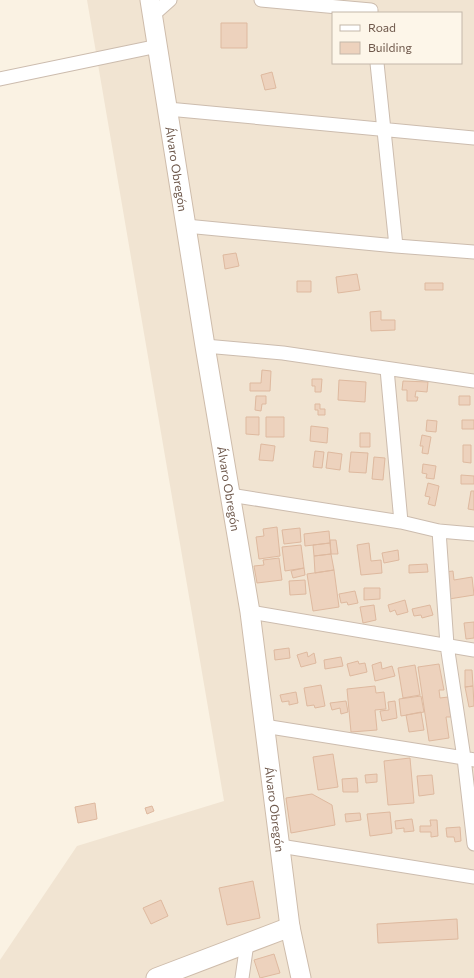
<svg xmlns="http://www.w3.org/2000/svg" width="474" height="978" font-family="Commissioner,sans-serif">
	<style>
		.residential { fill: #f1e4d2; fill-rule: evenodd }
		.building { fill: #edd2bd; stroke: #deb99f }
		.lines { fill: none; stroke-linecap: round; stroke-linejoin: round }
		.street-casing { stroke: #ccbcae; stroke-width: 15 }
		.secondary-casing { stroke: #cebcab; stroke-width: 21 }
		.street { stroke: #fff; stroke-width: 13 }
		.secondary { stroke: #fff; stroke-width: 19 }
		.labels { text-anchor: middle; dominant-baseline: central; stroke-width: 3.5; stroke-linejoin: round; paint-order: stroke }
		.street-label { font-size: 12px; fill: #6f594c; stroke: #fdf6e9 }
	</style>
	<rect width="100%" height="100%" fill="#faf2e3"/>
	<path class="residential" d="M87 0H474V978H0V960L77 846 224 801ZM333 13H461V63H333Z"/>
	<path class="building" d="M221 23H247V48H221Z
		M272 72 276 88 265 90 261 75Z
		M236 253 239 266 225 269 223 255Z
		M357 274 360 290 338 293 336 277Z
		M297 281H311V292H297Z
		M425 283H443V290H425Z
		M381 311V320H395V330L371 331 370 312Z
		M262 370 271 371 270 391H250V383H261Z
		M312 379H322L321 392H315V386H312Z
		M339 380 366 382 365 402 338 400Z
		M403 381 428 382 427 392 416 391 415 397H418L417 401H407V390H402Z
		M256 396H266V404H262L261 411 255 410Z
		M459 396H470V405H459Z
		M315 404H320V409H325V415H318V410H315Z
		M246 417H259V435L246 434Z
		M266 417H284V437H266Z
		M427 420 437 421 436 432 426 431Z
		M462 420H474V429H462Z
		M311 426 328 428 327 443 310 441Z
		M360 433H370V447H360Z
		M422 435 431 437 428 454 422 453 423 446H420Z
		M261 444 275 446 273 461 259 460Z
		M463 445H471V463L463 462Z
		M315 451 324 452 322 468 313 467Z
		M328 452 342 454 340 470 326 468Z
		M351 452 368 453 366 473 349 472Z
		M374 457 385 458 383 480 372 479Z
		M423 464 436 466 434 479 426 478 427 474 422 473Z
		M461 475 474 476V484H461Z
		M428 483 439 486 435 506 428 504 430 497 425 496Z
		M471 491H474V510L468 509Z
		M277 527 280 556 259 559 256 537 264 536 263 529Z
		M300 528 301 542 284 544 282 530Z
		M329 531 330 543 305 546 304 534Z
		M330 540H336L338 554H331Z
		M330 543 331 554 314 556 313 545Z
		M369 543 371 561 381 560 382 573 361 575 357 545Z
		M301 545 304 568 285 571 282 547Z
		M398 550 399 560 384 563 382 553Z
		M331 554 334 570 315 573 314 556Z
		M279 558 282 580 257 583 254 566 264 565 263 560Z
		M427 564 428 572 409 573V565Z
		M304 568 305 575 293 578 291 571Z
		M334 570 339 607 313 611 307 574Z
		M453 571 454 580 472 577 474 595 449 599 445 572Z
		M305 580 306 594 290 595 289 581Z
		M364 588H380V599L364 600Z
		M355 591 358 603 348 605 347 602 341 603 339 594Z
		M405 600 408 612 397 615 395 610 390 612 388 605Z
		M374 605 376 620 363 623 360 607Z
		M430 605 433 615 422 618 421 615 414 616 412 609Z
		M474 622V638L466 639 464 623Z
		M289 648 290 658 275 660 274 650Z
		M307 652 308 657 314 653 316 663 301 667 297 655Z
		M341 657 343 666 325 669 324 660Z
		M358 661 359 664 365 663 367 672 350 676 347 664Z
		M381 662 382 669 392 666 395 676 375 681 372 665Z
		M439 664 444 690H439L440 698 448 697 451 717H446L449 738 429 741 418 667Z
		M415 665 420 695 403 698 398 668Z
		M465 670H472L473 686 465 687Z
		M321 685 325 706 315 708 314 705 307 706 304 688Z
		M375 686 376 693 384 692 386 709 375 710 377 730 351 732 347 689Z
		M473 686 474 706 469 707 465 687Z
		M296 692 298 703 289 705V701L282 702 280 695Z
		M421 696 424 712 401 716 399 699Z
		M346 701 348 712 341 714 340 708 332 710 330 703Z
		M395 701 397 718 382 721 380 711 389 710 388 702Z
		M421 712 424 730 409 732 406 715Z
		M333 754 338 787 318 790 313 757Z
		M410 758 414 803 388 805 384 761Z
		M377 774V782L366 783 365 775Z
		M432 775 434 794 419 796 417 776Z
		M357 778 358 792H343L342 779Z
		M312 794 332 805 335 825 291 833 286 798Z
		M95 803 97 819 78 823 75 807Z
		M152 806 154 811 147 814 145 808Z
		M390 812 392 833 370 836 367 814Z
		M360 813 361 820 346 822 345 814Z
		M412 819 414 831 404 832V828L396 829 395 821Z
		M430 820H437L438 836 431 837V832H420V826H431Z
		M460 827 461 841 455 842 454 837H447L446 828Z
		M253 881 260 918 227 925 219 888Z
		M161 900 168 916 151 924 143 908Z
		M457 919 458 939 378 943 377 924Z
		M274 954 280 973 260 978 254 960Z"/>
	<g class="lines">
		<defs>
			<path id="street" d="M261 0 371 10V13
				M152 16 170 0
				M377 63 396 246
				M0 79 158 46
				M168 109 474 138
				M186 226 396 246 474 252
				M205 346 283 353 474 381
				M387 369 401 522
				M230 495 401 522 439 531 474 534
				M250 612 474 650
				M264 726 464 758 447 645 439 531
				M474 760 464 758 474 844
				M280 846 474 877
				M242 978 247 943"/>
			<g id="secondary">
				<path id="s1" d="M150 0 205 346 250 612 290 927 301 978"/>
				<path d="M156 978 290 927"/>
			</g>
		</defs>
		<use href="#street" class="street-casing"/>
		<use href="#secondary" class="secondary-casing"/>
		<use href="#street" class="street"/>
		<use href="#secondary" class="secondary"/>
	</g>
	<g class="labels">
		<g class="street-label">
			<text stroke="none"><textPath href="#s1" startOffset="171">Álvaro Obregón</textPath></text>
			<text stroke="none"><textPath href="#s1" startOffset="495">Álvaro Obregón</textPath></text>
			<text stroke="none"><textPath href="#s1" startOffset="819">Álvaro Obregón</textPath></text>
		</g>
	</g>
	<rect x="332" y="12" width="130" height="52" fill="#fdf6e9" stroke="#c4b7aa"/>
	<rect x="340" y="25" width="20" height="6" fill="#ffffff" stroke="#c4b7aa"/>
	<text x="368" y="32" font-size="12" fill="#6f594c">Road</text>
	<rect x="340" y="42" width="20" height="12" fill="#edd2bd" stroke="#c4b7aa"/>
	<text x="368" y="52" font-size="12" fill="#6f594c">Building</text>
</svg>
